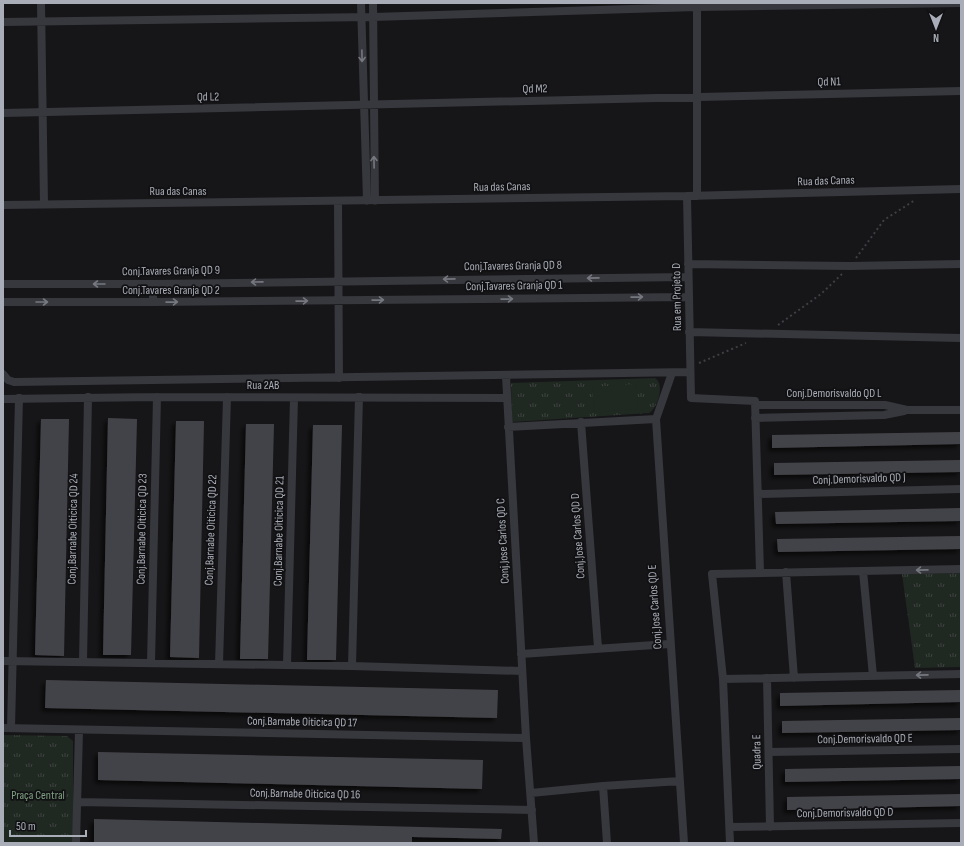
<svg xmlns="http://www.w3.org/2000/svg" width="964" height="846" font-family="'Sofia Sans Condensed',sans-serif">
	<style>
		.grass { fill: url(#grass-tufts) }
		.pitch { fill: #202822 }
		.building { fill: #434348; filter: url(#shadow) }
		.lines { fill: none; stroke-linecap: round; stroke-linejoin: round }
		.path { stroke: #3d3f44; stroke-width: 2; stroke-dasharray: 2 3; stroke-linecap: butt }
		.street { stroke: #37383d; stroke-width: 8 }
		.oneway { stroke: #767880 }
		.labels { text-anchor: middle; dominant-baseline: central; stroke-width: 3.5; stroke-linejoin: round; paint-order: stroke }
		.street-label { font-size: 12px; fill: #a9adb7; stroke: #111113 }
		.park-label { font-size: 12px; fill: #81a284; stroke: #111113 }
	</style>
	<defs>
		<pattern id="grass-tufts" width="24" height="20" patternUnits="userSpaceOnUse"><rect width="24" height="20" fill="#202822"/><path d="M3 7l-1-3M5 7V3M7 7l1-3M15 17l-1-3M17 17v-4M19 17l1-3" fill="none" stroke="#3e4440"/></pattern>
		<filter id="shadow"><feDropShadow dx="-3.5" dy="3.5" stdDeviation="2" flood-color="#0009"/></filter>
	</defs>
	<rect width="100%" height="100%" fill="#161618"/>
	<path class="grass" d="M655 378C665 384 658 408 649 413L512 422 511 383Z
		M961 573V667L915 668 902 574Z
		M3 735 67 736 73 741V843H3Z"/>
	<path class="pitch" d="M636 384 638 409 594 412 592 387Z"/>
	<path class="building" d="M108 418 137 419 131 655H103Z
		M41 419H69L64 656 35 655Z
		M176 421H204L199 658 170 657Z
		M246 424H274L268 659H240Z
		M313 425H342L336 660H307Z
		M961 432V444L772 448V435Z
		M961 460V472L774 475V463Z
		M961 508V521L776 524 775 512Z
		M961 536V549L778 552 777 539Z
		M46 680 498 690 497 718 45 708Z
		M961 690V702L780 706V693Z
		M961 718V730L782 733V721Z
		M98 752 483 760 482 789 98 780Z
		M961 766V779L785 782V769Z
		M961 794V806L787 810V797Z
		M94 819 502 829 501 839 412 837V843H94Z"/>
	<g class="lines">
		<path class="path" d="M856 258 884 220 915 200
			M778 325 821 294 842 274
			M699 363 746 343"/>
		<path class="street" d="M41 3 44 204
			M361 3 367 201
			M373 3 375 201
			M3 22 373 17 697 7 961 3
			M3 113 961 91
			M687 196 691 398 755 401 760 572
			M697 196V3
			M338 201 339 378
			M3 205 687 196 961 189
			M688 264 850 266 961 264
			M3 284H153L688 277
			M153 284V302
			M3 302H153L689 297
			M689 332 961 338
			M672 373 656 419 684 843
			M3 374 8 380 14 382 690 372
			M506 376 526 738 534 843
			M3 399 157 397 507 398
			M755 405H885L907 410H961
			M755 418 884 415 904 411
			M581 422 598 648
			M508 427 656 419
			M758 494 961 489
			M863 571 873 676
			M786 572 794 678
			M521 654 669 644
			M3 661 352 666 522 671
			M83 662 88 397
			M151 663 157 397
			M219 664 227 397
			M287 665 294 398
			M352 666 359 397
			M767 678 770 827
			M723 679 961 674
			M3 728 526 738
			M11 728 19 398
			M769 752 961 749
			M603 786 607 843
			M531 793 603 786 680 781
			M78 802 532 810
			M730 827 961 823
			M76 843 79 731
			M730 843 723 679 712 574 961 569"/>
	</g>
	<defs><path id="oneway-shaft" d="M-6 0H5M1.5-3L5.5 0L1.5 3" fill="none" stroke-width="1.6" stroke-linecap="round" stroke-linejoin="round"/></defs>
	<g class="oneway">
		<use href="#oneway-shaft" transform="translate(362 56) rotate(89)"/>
		<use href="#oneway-shaft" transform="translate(374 162) rotate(-91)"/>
		<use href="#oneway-shaft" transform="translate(593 278) rotate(179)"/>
		<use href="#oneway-shaft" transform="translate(449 279) rotate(179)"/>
		<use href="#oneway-shaft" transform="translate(257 282) rotate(179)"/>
		<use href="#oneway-shaft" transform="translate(99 284) rotate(-180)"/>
		<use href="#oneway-shaft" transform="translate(637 297) rotate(-1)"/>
		<use href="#oneway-shaft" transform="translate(507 299) rotate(-1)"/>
		<use href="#oneway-shaft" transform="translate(378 300) rotate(-1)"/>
		<use href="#oneway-shaft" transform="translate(302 301) rotate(-1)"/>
		<use href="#oneway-shaft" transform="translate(42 302)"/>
		<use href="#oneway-shaft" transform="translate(172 302) rotate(-1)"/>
		<use href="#oneway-shaft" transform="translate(922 570) rotate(179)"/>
		<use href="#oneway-shaft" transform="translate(922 675) rotate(179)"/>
	</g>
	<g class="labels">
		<g class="street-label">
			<text transform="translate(829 82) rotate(-1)">Qd N1</text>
			<text transform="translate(535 89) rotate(-1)">Qd M2</text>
			<text transform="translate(208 97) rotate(-1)">Qd L2</text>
			<text transform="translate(826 181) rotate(-2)">Rua das Canas</text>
			<text transform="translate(502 187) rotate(-1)">Rua das Canas</text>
			<text x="178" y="191">Rua das Canas</text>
			<text transform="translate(513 266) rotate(-1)">Conj.Tavares Granja QD 8</text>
			<text transform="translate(171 271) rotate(-1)">Conj.Tavares Granja QD 9</text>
			<text transform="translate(514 286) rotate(-1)">Conj.Tavares Granja QD 1</text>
			<text x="171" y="290">Conj.Tavares Granja QD 2</text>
			<text transform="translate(677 297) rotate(-91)">Rua em Projeto D</text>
			<text x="263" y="385">Rua 2AB</text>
			<text x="834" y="393">Conj.Demorisvaldo QD L</text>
			<text transform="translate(859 479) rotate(-2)">Conj.Demorisvaldo QD J</text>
			<text transform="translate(73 529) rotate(-89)">Conj.Barnabe Oiticica QD 24</text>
			<text transform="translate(142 529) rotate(-89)">Conj.Barnabe Oiticica QD 23</text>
			<text transform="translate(211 530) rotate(-88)">Conj.Barnabe Oiticica QD 22</text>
			<text transform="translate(279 531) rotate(-89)">Conj.Barnabe Oiticica QD 21</text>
			<text transform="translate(578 536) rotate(-94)">Conj.Jose Carlos QD D</text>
			<text transform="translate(503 541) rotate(-93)">Conj.Jose Carlos QD C</text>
			<text transform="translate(655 607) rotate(-94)">Conj.Jose Carlos QD E</text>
			<text transform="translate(302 722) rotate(1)">Conj.Barnabe Oiticica QD 17</text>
			<text transform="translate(865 739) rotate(-1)">Conj.Demorisvaldo QD E</text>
			<text transform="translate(757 752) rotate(-91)">Quadra E</text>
			<text transform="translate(305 794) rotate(1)">Conj.Barnabe Oiticica QD 16</text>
			<text transform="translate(845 813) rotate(-1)">Conj.Demorisvaldo QD D</text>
		</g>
		<g class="park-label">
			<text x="38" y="795">Praça Central</text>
		</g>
	</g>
	<rect width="964" height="846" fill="none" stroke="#a9adb7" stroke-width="8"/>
	<g transform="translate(936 28) rotate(180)" stroke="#111113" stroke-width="3" paint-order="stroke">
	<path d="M0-3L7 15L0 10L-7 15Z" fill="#a9adb7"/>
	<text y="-6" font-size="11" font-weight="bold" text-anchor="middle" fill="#a9adb7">N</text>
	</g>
	<path d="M10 830v6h76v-6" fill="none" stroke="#a9adb7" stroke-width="2"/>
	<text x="16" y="830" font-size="12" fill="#a9adb7" stroke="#111113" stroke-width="3" paint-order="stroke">50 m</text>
</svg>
